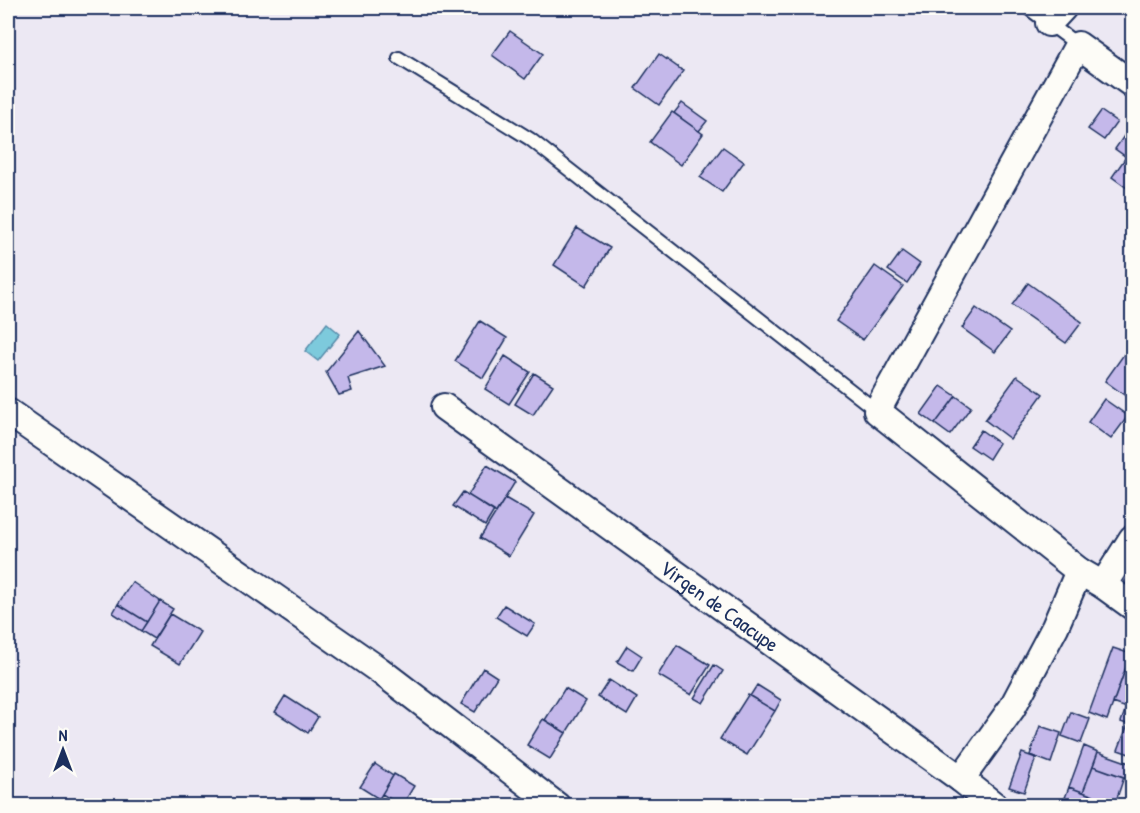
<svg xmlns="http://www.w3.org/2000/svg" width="1140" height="813" font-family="'Patrick Hand',sans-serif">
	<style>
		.water { fill: #7dcadc; stroke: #568caa; stroke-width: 1.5 }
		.building { fill: #c4b8ea; stroke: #1b2f5e; stroke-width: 1.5 }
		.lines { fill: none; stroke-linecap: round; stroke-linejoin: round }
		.lane-casing { stroke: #1b2f5e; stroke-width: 16 }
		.street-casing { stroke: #1b2f5e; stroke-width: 30 }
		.lane { stroke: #fdfcf7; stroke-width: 12 }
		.street { stroke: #fdfcf7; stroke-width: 26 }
		.labels { text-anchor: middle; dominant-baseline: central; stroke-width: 6; stroke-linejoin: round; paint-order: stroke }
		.street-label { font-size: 21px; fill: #1b2f5e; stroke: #fdfcf7 }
	</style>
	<rect width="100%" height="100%" fill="#ece8f3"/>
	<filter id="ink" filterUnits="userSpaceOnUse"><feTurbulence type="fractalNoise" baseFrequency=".0167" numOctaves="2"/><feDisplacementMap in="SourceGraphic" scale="12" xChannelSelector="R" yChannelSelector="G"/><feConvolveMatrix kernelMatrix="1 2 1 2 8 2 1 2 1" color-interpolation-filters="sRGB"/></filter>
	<g filter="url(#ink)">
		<path class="water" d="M327 323 340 334 318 361 305 351Z"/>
		<path class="building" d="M510 31 543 54 525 79 492 55Z
			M659 54 683 71 659 105 635 88Z
			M682 103 707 121 699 131 674 113Z
			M1101 111 1117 122 1104 140 1088 129Z
			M672 112 703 134 681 165 650 142Z
			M1126 133 1132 137V161L1115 149Z
			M723 147 744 162 722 192 700 177Z
			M1126 157 1132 161V181L1127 188 1112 177Z
			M577 228 610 248 586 286 554 265Z
			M902 251 920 264 907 283 888 270Z
			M875 266 903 286 863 340 836 321Z
			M1028 283 1082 322 1066 343 1012 305Z
			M976 308 1010 332 995 352 962 328Z
			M480 321 507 338 483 378 455 361Z
			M359 331 385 366 348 378 352 391 339 395 326 372Z
			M1127 350 1132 354V390L1127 397 1105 381Z
			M505 356 530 372 509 404 485 389Z
			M534 373 553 385 533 415 515 404Z
			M1017 376 1043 394 1010 439 985 420Z
			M941 386 956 396 935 424 921 414Z
			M956 396 971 407 950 435 935 424Z
			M1104 399 1128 416 1111 439 1088 422Z
			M981 430 999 443 989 459 970 446Z
			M487 465 515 482 496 513 468 495Z
			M463 492 494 511 485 526 453 506Z
			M505 498 534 515 509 556 480 538Z
			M132 582 160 601 147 622 118 604Z
			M160 601 173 609 154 639 141 631Z
			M118 604 147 622 141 631 113 613Z
			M504 605 535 624 527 636 496 617Z
			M170 614 200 632 180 664 150 646Z
			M677 645 710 665 691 695 658 675Z
			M627 646 642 656 633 671 617 662Z
			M1113 648 1131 654 1107 720 1089 713Z
			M1131 653 1132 654V710L1113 703Z
			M714 665 723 671 703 703 694 698Z
			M483 668 497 677 475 712 461 704Z
			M609 680 637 698 627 715 598 697Z
			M757 685 781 700 775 711 750 696Z
			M565 688 586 701 566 733 545 720Z
			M748 695 775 711 747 755 720 739Z
			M285 696 318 717 308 733 275 712Z
			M1126 708 1132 710V726L1121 722Z
			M1071 712 1090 719 1081 743 1062 736Z
			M543 719 566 733 550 759 527 745Z
			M1128 724 1132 726V755L1118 750Z
			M1040 726 1061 733 1051 763 1030 755Z
			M1084 746 1098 752 1083 792 1069 787Z
			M1098 752 1132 764 1126 778 1093 766Z
			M1022 753 1036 758 1024 792 1009 787Z
			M375 764 393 776 379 799 360 787Z
			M1093 766 1124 777 1115 804 1083 792Z
			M394 774 414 786 402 806 382 794Z
			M1069 787 1115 804 1114 806H1062Z"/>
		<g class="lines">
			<defs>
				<path id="lane" d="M1028 8 1078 45
					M399 58 530 139 877 411"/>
				<g id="street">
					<path d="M1049 23 1063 8"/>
					<path d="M1132 84 1078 45 877 411 1079 571 1103 585 1132 606"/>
					<path id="s1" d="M444 407 961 779 995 806"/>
					<path d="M8 412 379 670 557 806"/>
					<path d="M1103 585 1132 539"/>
					<path d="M961 779 1012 708 1055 627 1079 571"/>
				</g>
			</defs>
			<use href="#lane" class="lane-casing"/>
			<use href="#street" class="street-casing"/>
			<use href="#lane" class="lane"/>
			<use href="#street" class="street"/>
		</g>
	</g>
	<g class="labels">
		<g class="street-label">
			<text stroke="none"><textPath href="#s1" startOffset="340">Virgen de Caacupe</textPath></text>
		</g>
	</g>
	<rect width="1140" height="813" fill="none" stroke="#fdfcf7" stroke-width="30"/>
	<rect x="15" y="15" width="1110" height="783" fill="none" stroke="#1b2f5e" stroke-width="2" filter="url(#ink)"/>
	<g transform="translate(63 750)" stroke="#fdfcf7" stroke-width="4.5" paint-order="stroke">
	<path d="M0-4.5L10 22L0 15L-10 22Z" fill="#1b2f5e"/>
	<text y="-9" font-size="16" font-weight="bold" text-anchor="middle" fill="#1b2f5e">N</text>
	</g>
</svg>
